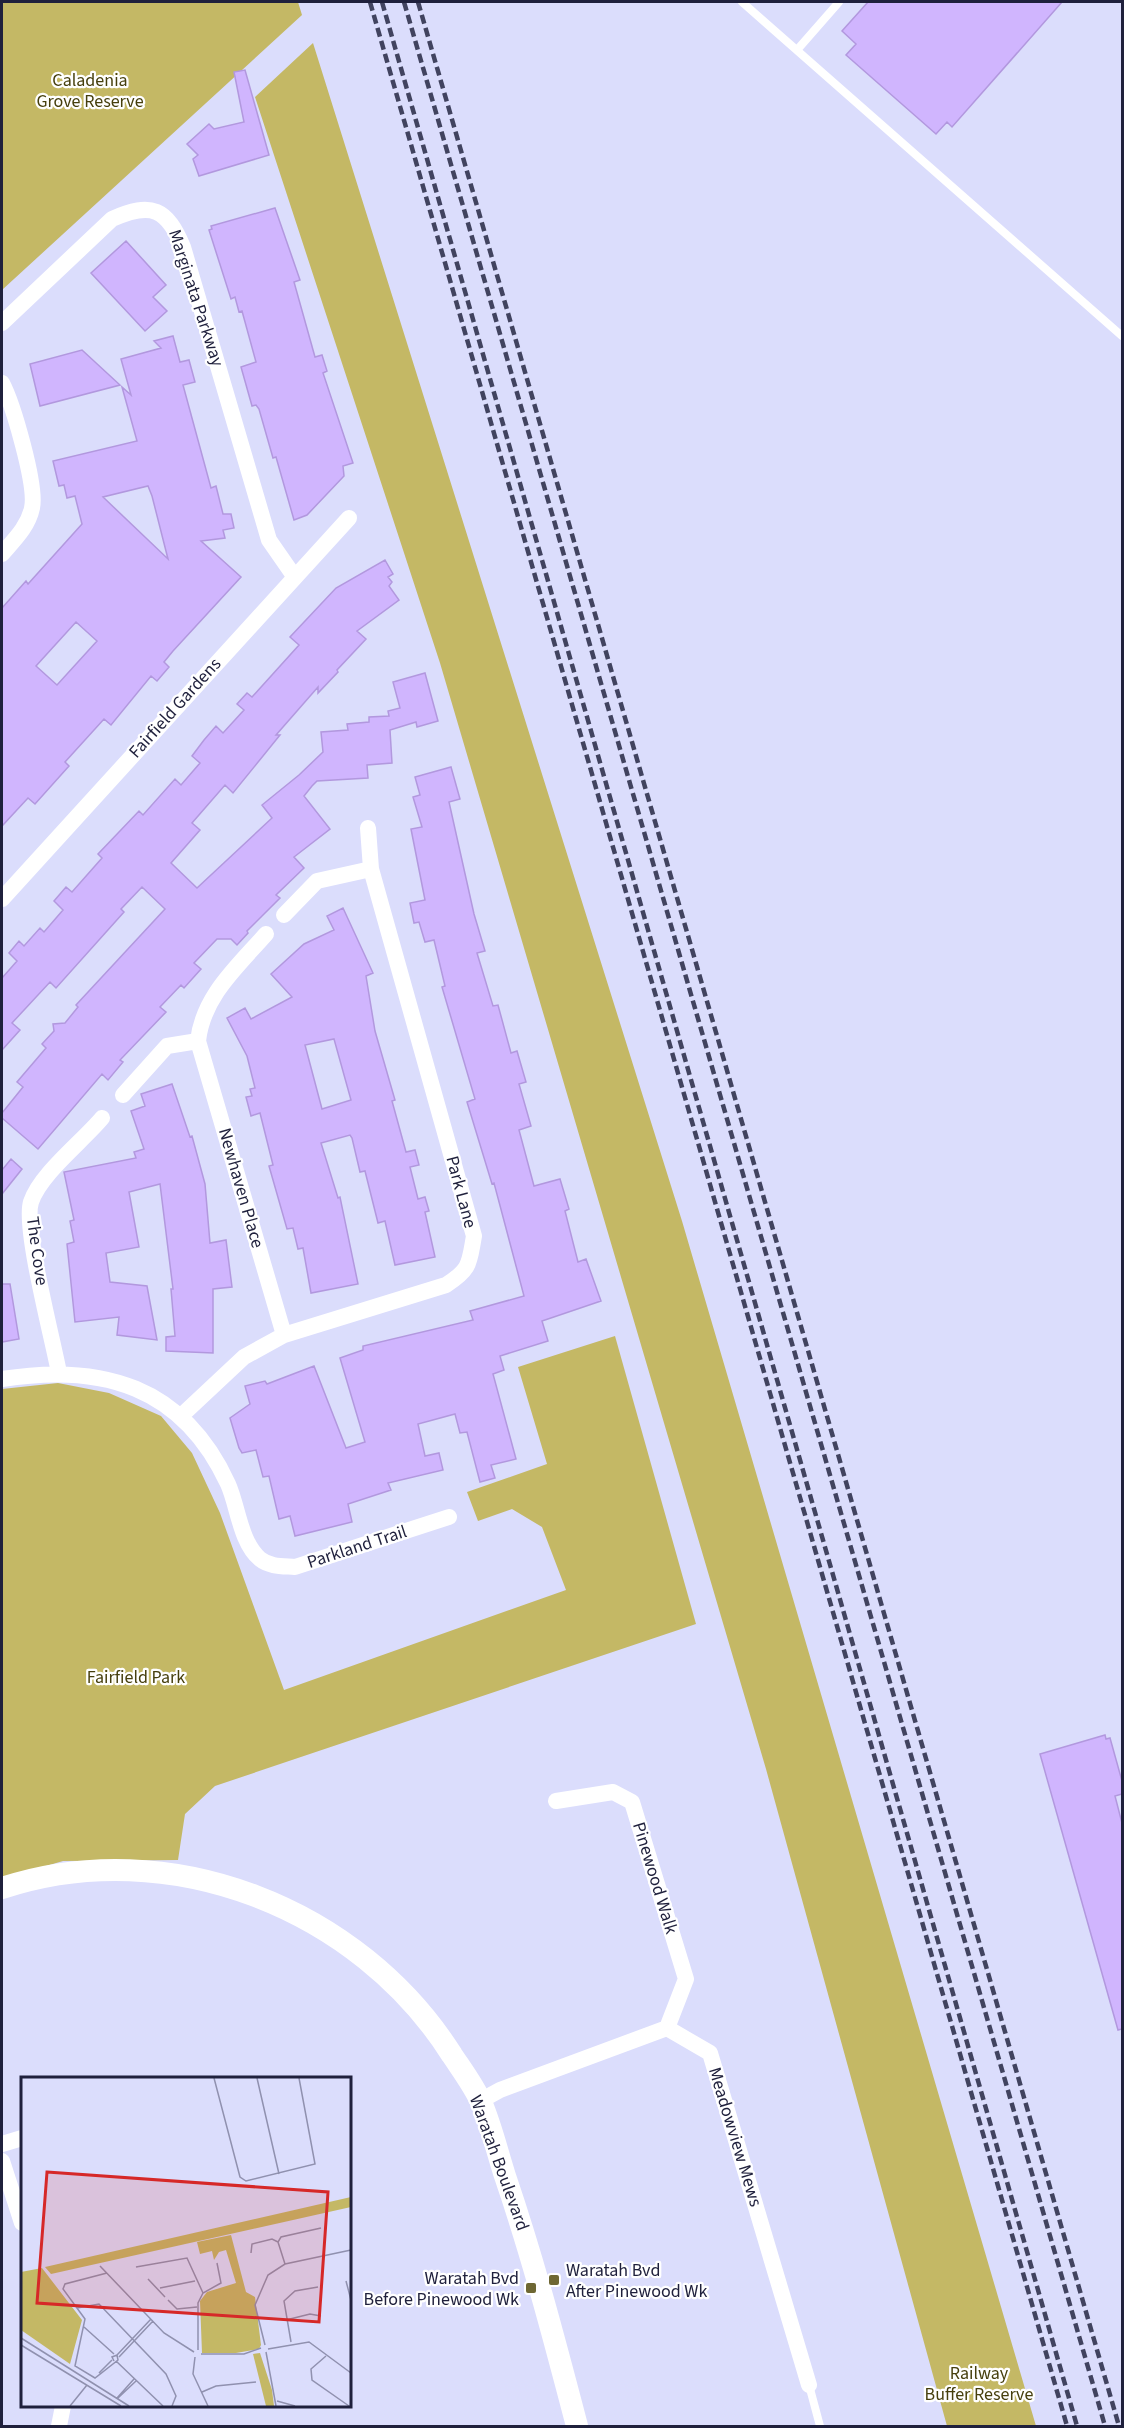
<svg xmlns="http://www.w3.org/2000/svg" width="1124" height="2428" font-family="'Source Sans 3',sans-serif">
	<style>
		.green { fill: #c4b865 }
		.building { fill: #d0b5fe; stroke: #b298de; stroke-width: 1.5; fill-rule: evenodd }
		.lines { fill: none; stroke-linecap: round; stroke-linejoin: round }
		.lane { stroke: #fff; stroke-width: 8 }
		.street { stroke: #fff; stroke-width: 16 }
		.secondary { stroke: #fff; stroke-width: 22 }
		.rail { stroke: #41435f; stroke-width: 4.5; stroke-dasharray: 9 4.5; stroke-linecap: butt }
		.poi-dot { fill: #6e6733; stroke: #fff; stroke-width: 2 }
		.labels { text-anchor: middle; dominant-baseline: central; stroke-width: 4.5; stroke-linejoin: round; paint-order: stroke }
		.park-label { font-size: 18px; fill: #463f0d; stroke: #fff }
		.street-label { font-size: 18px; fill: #1f203c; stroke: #fff }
		.poi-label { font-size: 18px; fill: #1f203c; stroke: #fff; text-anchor: start }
		.inset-road { fill: none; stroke: #9091af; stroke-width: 1.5 }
		.view { fill: #d62828; fill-opacity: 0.15; stroke: #d62828; stroke-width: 3 }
		.inset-edge { fill: none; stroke: #1f203c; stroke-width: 3 }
	</style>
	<rect width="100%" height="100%" fill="#dbddfc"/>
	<path class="green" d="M2 2H298L302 15 2 290Z
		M313 43 682 1221 1036 2426H947L766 1769 440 663 255 97Z
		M615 1336 696 1624 215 1786 185 1814 178 1860 63 1861 2 1879V1389L58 1383 109 1393 161 1416 192 1453 220 1513 284 1690 566 1590 542 1527 512 1509 478 1521 467 1492 547 1464 518 1367Z"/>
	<path class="building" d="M868 2H1062L952 127 947 122 936 134 846 55 856 44 842 31Z
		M245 70 269 155 199 176 193 159 198 155 187 144 209 124 214 129 244 122 234 72Z
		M275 208 300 280 294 282 315 357 322 355 327 371 323 373 353 463 343 466 344 476 307 515 294 520 276 457 273 458 259 409 256 405 252 406 241 367 256 362 242 311 239 312 235 297 231 299 209 230 212 229 211 226Z
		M126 241 166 285 153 297 167 311 145 331 91 273Z
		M173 336 180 362 189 360 195 382 183 385 211 488 216 486 223 514H231L234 528 223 530 225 538 201 541 241 577 173 651 164 662 169 667 157 681 151 676 111 725 104 719 65 762 69 766 35 804 28 798 2 826V608L26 581 28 584 82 524 75 496 67 498 64 485 59 486 53 461 137 441 122 387 131 395 121 359 161 348 154 341ZM148 486 152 496 168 559 103 497ZM76 622 97 641 57 685 36 666Z
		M82 350 120 385 40 406 30 364Z
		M385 560 393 574 388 577 392 582 389 586 399 600 357 631 366 639 337 670 338 672 318 693V687L276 735H280L233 793 225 785 192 823 200 830 171 863 197 888 272 818 262 805 299 775 323 752 321 732 348 730 347 724 369 722V717L389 716 388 711 400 708 393 682 425 673 438 721 417 727 416 722 390 730 392 763 367 765 368 778 317 781 312 786 304 796 330 829 294 857 304 868 276 895 280 898 247 931 248 933 237 945 231 939H217L194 963 201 969 184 988 181 985 160 1007 166 1012 120 1060 123 1062 108 1080 102 1074 38 1149 2 1118V1113L23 1087 17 1082 46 1048 42 1044 54 1031 53 1024 65 1023 78 1007 76 1005 165 909 142 887 121 909 124 912 56 988 50 982 12 1023 20 1030 2 1050V978L17 961 9 953 19 941 24 946 40 928 44 932 63 910 54 901 66 887 72 892 102 858 98 854 139 811 143 815 175 779 181 785 200 763 192 756 204 740 216 726 223 733 244 710 237 704 247 693 252 697 299 645 290 637 336 588Z
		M451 767 460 799 449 802 474 914 485 951 477 953 493 1006 498 1005 511 1053 517 1051 526 1082 519 1084 531 1126 519 1130 534 1186 560 1179 569 1209 565 1211 578 1262 586 1259 601 1301 542 1321 548 1341 500 1356 504 1370 493 1374 516 1459 491 1465 495 1478 480 1482 467 1432 460 1433 455 1414 418 1424 425 1456 439 1453 443 1470 388 1483 391 1490 348 1504 352 1522 295 1536 290 1516 279 1519 269 1476 263 1477 256 1450 242 1453 239 1448 230 1418 250 1404 245 1386 265 1381 267 1384 314 1366 346 1448 365 1442 340 1358 363 1350V1346L473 1320 470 1311 524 1296 494 1183 492 1184 467 1102 475 1099 442 987 445 986 434 940 425 942 419 922 414 923 410 903 425 900 411 829 422 827 413 797 420 795 415 777Z
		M343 908 373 973 366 976 375 1031 395 1100 392 1101 406 1152 415 1150 419 1165 410 1167 418 1199 425 1197 429 1211 425 1212 435 1257 395 1265 385 1221 378 1223 365 1171 360 1172 352 1138 350 1135 321 1143 338 1198 340 1197 358 1284 311 1293 303 1248 298 1249 293 1228 287 1229 269 1166 273 1165 260 1113 251 1116 246 1097 252 1096 250 1089 255 1088 247 1056 227 1018 245 1008 251 1019 292 997 271 974 304 944 334 930 327 916ZM334 1039 351 1100 322 1109 305 1045Z
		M172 1084 190 1137 192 1136 205 1184 210 1243 226 1240 232 1287 213 1289V1353L166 1351V1337L175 1336 171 1289H173L160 1184 129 1192 139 1247 106 1253 110 1282 147 1286 157 1340 117 1335 119 1317 75 1322 67 1244 74 1242 70 1221 74 1220 64 1172 136 1158 134 1152 144 1149 131 1111 145 1106 141 1094Z
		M11 1159 22 1169 2 1194V1170Z
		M2 1284H10L19 1339 2 1342Z
		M1105 1735 1106 1739 1110 1738 1122 1781V1794L1115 1796 1122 1823V2029L1118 2030 1040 1754Z"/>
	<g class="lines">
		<path class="lane" d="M742 2 1122 336
			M797 50 839 2
			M809 2385 820 2426"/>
		<path class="street" d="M2 323 112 219C152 201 167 209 183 247L269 540 294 576
			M2 383C13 404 37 486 32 508 28 527 14 540 2 554
			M2 899 349 518
			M284 915 317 881 371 869
			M266 934C237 967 203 996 198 1041L284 1335
			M123 1095 167 1046 198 1041
			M59 1373C53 1340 23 1227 31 1202 40 1174 83 1141 102 1118
			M2 1379C102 1363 183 1386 228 1484 238 1506 240 1542 260 1559 270 1567 283 1566 295 1567L449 1517
			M181 1416 244 1357 284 1335 446 1285C471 1269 469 1263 474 1236L371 869 368 828
			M556 1801 613 1792 632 1802 686 1979 667 2028
			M480 2101 500 2090 667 2028 710 2053 809 2385
			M2 2144 22 2138
			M2 2161 22 2223
			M59 2426 63 2406"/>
		<path class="secondary" d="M2 1888C169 1833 359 1908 452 2055 462 2070 474 2086 481 2102 491 2125 497 2151 505 2176 533 2258 555 2342 577 2426"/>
		<path class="rail" d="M370 2 1067 2426
			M382 2 1077 2426
			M404 2 1105 2426
			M418 2 1119 2426"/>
	</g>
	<g class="poi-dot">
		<rect x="548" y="2274" width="12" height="12" rx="3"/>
		<rect x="525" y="2282" width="12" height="12" rx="3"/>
	</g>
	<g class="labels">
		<g class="park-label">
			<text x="90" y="80">Caladenia<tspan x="90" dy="21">Grove Reserve</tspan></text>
			<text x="136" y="1677">Fairfield Park</text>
			<text x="979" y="2373">Railway<tspan x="979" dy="21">Buffer Reserve</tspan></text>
		</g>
		<g class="street-label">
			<text transform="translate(196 298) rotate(72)">Marginata Parkway</text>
			<text transform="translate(175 708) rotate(-48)">Fairfield Gardens</text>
			<text transform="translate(241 1188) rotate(74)">Newhaven Place</text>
			<text transform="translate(461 1192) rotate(75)">Park Lane</text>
			<text transform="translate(37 1251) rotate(82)">The Cove</text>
			<text transform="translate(357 1547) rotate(-18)">Parkland Trail</text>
			<text transform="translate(655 1878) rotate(73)">Pinewood Walk</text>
			<text transform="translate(735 2137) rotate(73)">Meadowview Mews</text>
			<text transform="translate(499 2163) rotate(70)">Waratah Boulevard</text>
		</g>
		<g class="poi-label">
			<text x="566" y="2270">Waratah Bvd<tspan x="566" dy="21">After Pinewood Wk</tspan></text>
			<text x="519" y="2278" text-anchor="end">Waratah Bvd<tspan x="519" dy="21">Before Pinewood Wk</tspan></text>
		</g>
	</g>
	<g transform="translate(21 2077)">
		<rect width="330" height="330" fill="#dbddfc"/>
		<path d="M330 120V130L30 197 24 190ZM210 158 225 215 234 220 240 268 238 272 215 276H181L179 224 186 215 215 206 205 173 198 175 193 183 191 174 179 177 176 165ZM21 191 61 243 49 287 0 253V195ZM239 276 251 313 253 329H245L232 277Z" fill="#c4b865"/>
		<path class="inset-road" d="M193 1 219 100 225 104 294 87 278 1M236 1 258 97M230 176 231 167 251 162 257 165M264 187 257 165 260 160 300 151M79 189 143 256 173 275M115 190 166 181 182 216M86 196 44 207 42 212 64 242 54 289 74 301 97 283 96 278 91 280 93 284M127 202 144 220M325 204 330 223M139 211 174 204M147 223 156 232 176 230M56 231 78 227 145 297 155 319 151 329M265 243 289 237 300 239M63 250 93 277M0 261 108 329M270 265 263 224 274 214 297 210M0 268 100 329M244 268 234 228 247 198 264 187 330 173M247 272 288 265 330 296M177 273V226L182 216 200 206 196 186M245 275 255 329M180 277H223L240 271M96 278 130 242M305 279 290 292 291 303 328 329M98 280 132 244M174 280 172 297 187 329M95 284 142 329M78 296 91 283M181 315 195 309 235 305M96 321 113 302M97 321 115 304M256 324 274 329M49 329 66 308"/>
		<path class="view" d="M26 95 307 115 298 245 16 226Z"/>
		<rect width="330" height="330" class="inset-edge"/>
	</g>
	<rect width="1124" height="2428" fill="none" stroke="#1f203c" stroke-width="6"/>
</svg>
